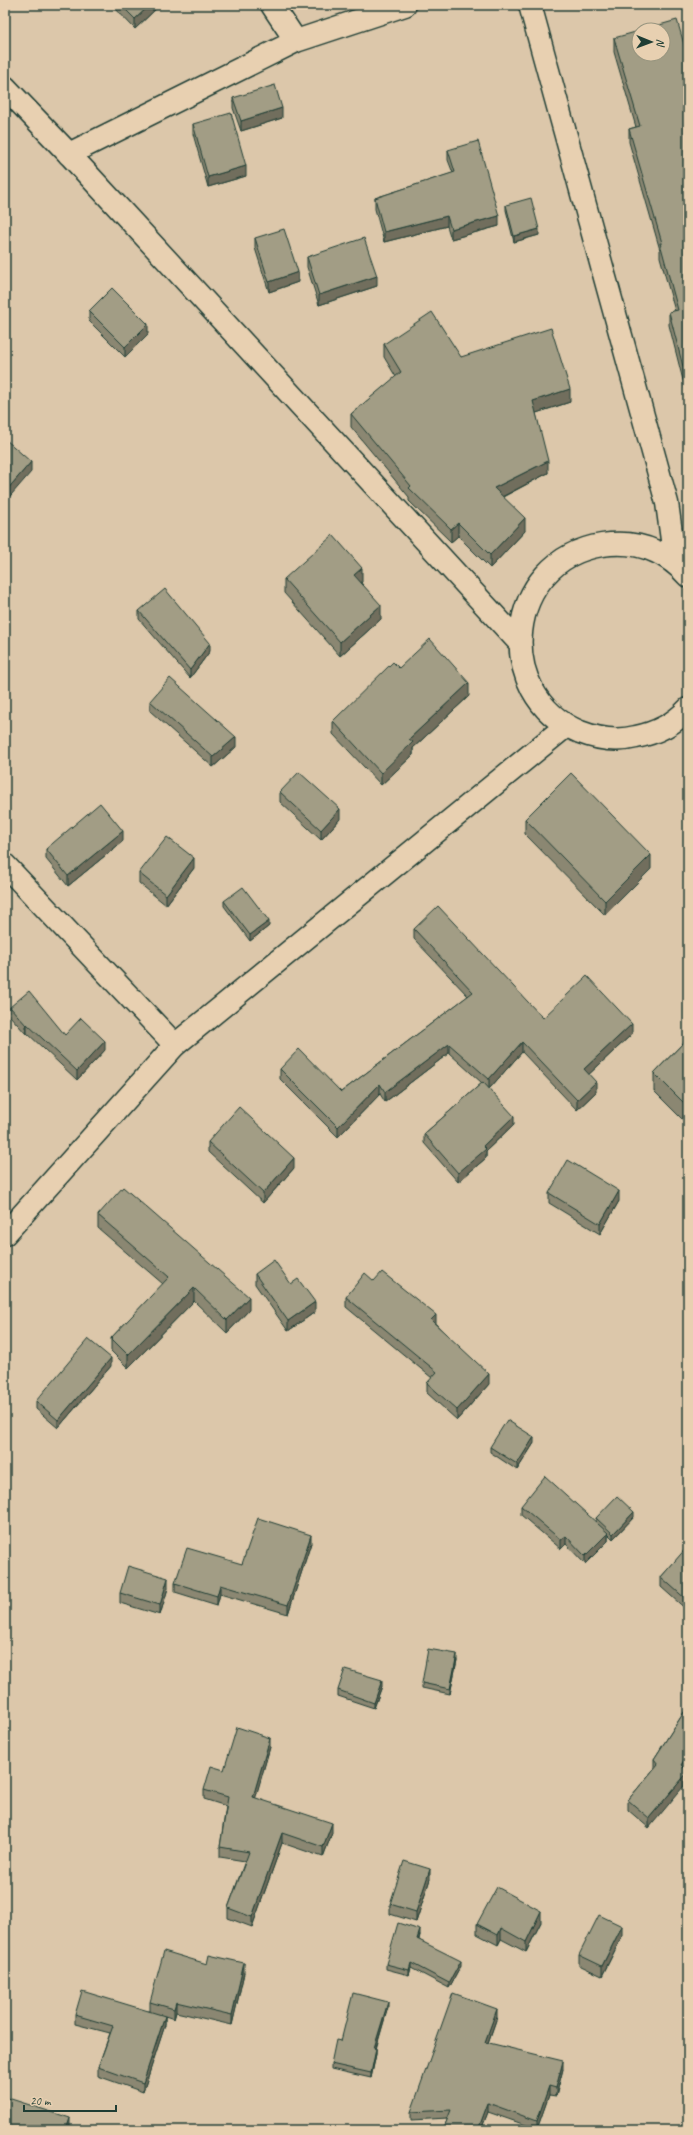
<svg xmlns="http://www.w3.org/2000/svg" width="693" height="2135" font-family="Caveat,sans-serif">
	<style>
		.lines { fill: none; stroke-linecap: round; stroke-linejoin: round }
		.street-casing { stroke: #1f3d34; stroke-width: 25 }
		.secondary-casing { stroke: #1f3d34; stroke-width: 25 }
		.street { stroke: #e8d0b1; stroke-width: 22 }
		.secondary { stroke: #e8d0b1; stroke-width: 22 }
		.wall { fill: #8b8772; stroke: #1f3d34 }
		.shaded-wall { fill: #716e5d; stroke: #1f3d34 }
		.building { fill: #a29d85; stroke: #1f3d34 }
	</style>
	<rect width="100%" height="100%" fill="#dcc7aa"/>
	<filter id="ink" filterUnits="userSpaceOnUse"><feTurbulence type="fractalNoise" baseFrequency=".025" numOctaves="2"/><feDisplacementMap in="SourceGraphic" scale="8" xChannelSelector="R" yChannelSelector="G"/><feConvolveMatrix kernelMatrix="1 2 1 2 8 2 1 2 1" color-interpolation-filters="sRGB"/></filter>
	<g filter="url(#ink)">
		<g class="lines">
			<defs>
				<path id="street" d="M272 5 296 41
					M69 154 296 41 405 5
					M5 865 175 1045"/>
				<path id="secondary" d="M530 5 667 503 675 562
					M5 87 69 154 519 642
					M688 576C665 550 637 540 602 545 505 560 491 695 580 732 598 739 617 742 636 737 656 733 674 724 688 709
					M5 1234 175 1045 566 726"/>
			</defs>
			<use href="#street" class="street-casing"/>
			<use href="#secondary" class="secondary-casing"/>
			<use href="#street" class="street"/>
			<use href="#secondary" class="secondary"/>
		</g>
		<path class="wall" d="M112 5H160L135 29Z
			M614 38 688 58V400L669 325V312L675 311 660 257V250L629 142V129L636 127 614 52Z
			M233 98 282 118 241 131 233 108Z
			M193 124 246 176 208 187 193 134Z
			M448 150 499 226 451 239 447 226 384 242 375 209V198L453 173 448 160Z
			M506 205 539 235 514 242 506 210Z
			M255 238 298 282 269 292 255 248Z
			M307 257 377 286 319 305 307 267Z
			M89 311 148 334 125 357 89 321Z
			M384 344 461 357 570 402 536 413 548 473 503 497 525 531 490 568 458 536 451 542 409 501V497L351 427V414L396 377 384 357Z
			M284 579 362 582 361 583 381 619 340 656 284 593Z
			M139 611 210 651 190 678 139 619Z
			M399 668 469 696 413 748V755L381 785 333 734V721Z
			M150 701 236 747 213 767 150 711Z
			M280 792 340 819 321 840 280 802Z
			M525 819 651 869 605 915 525 834Z
			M123 841 68 886 46 859V849Z
			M194 868 166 905 139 883V873Z
			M224 901 269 926 250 941 224 906Z
			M414 929 543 1018 632 1034 588 1075 596 1092 577 1110 522 1052 489 1089 514 1124 486 1151V1158L458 1182 424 1143V1134L482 1083 449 1053 385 1102 380 1094 338 1137 280 1079V1069L341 1092 468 996 414 939Z
			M10 1007 65 1035 105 1050 77 1080 27 1033 26 1034 10 1016Z
			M688 1038V1125L654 1091V1073Z
			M208 1142 294 1168 263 1203 208 1152Z
			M549 1193 619 1201 600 1234 549 1203Z
			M98 1215 249 1310 227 1333 194 1301 128 1368 111 1351V1338L163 1284 98 1228Z
			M255 1274 291 1284 315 1312 288 1331 255 1284Z
			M374 1281 436 1324 489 1384 457 1420 427 1393V1383L432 1378 346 1307V1297Z
			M111 1366 58 1428 36 1409V1401Z
			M534 1443 517 1470 490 1452V1447Z
			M521 1506 596 1522V1518L634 1517 613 1539 608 1534V1541L585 1564 566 1544 561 1549 521 1515Z
			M311 1543 288 1614 220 1594 217 1605 175 1592V1583L242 1564Z
			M688 1547V1611L661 1587V1577Z
			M168 1588 160 1615 120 1603V1593Z
			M457 1660 450 1694 422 1688V1683Z
			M382 1686 374 1708 338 1696V1690Z
			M688 1706V1763L649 1828 628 1810V1800L654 1769V1759Z
			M270 1747 255 1798 332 1833 323 1857 282 1843 252 1927 228 1918V1908L245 1861 220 1857V1847L226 1806 204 1799V1790L224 1770Z
			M430 1879 416 1922 390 1914V1904Z
			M541 1922 526 1952 501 1939 498 1945 477 1934V1924Z
			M420 1935 419 1940 461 1966 449 1988 411 1968 409 1975 386 1969V1964Z
			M622 1936 602 1976 579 1965V1955Z
			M207 1964 244 1973 232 2025 176 2012 174 2019 165 2016V2025L143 2092 98 2076V2067L110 2033 75 2024V2015L150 2011V2002Z
			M388 2007 376 2049V2054L371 2078 331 2069V2064L341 2041Z
			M497 2017 488 2043 563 2069 556 2096 549 2095 537 2129 488 2112 481 2130H443L448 2118 411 2120V2112Z"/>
		<path class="shaded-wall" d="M150 5H160L135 29V19Z
			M282 108V118L241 131V121Z
			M246 166V176L208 187V177Z
			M447 216V226L384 242V232Z
			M499 216V226L451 239V229Z
			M539 229V235L514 242V236Z
			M298 272V282L269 292V282Z
			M377 276V286L319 305V295Z
			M148 324V334L125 357V347Z
			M570 389V402L533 414V401Z
			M548 461V473L494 501V488Z
			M31 462V472L5 502V492Z
			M525 518V531L490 568V555Z
			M458 523V536L451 542V529Z
			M362 568V582L354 589V575Z
			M381 605V619L340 656V642Z
			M210 643V651L190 678V670Z
			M469 683V696L413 748V755L381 785V773L409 739Z
			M236 737V747L213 767V757Z
			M340 809V819L321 840V830Z
			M123 831V841L68 886V876Z
			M651 855V869L605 915V901Z
			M194 858V868L166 905V895Z
			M269 921V926L250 941V935Z
			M27 1024V1033L26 1034V1025Z
			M632 1024V1034L584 1079V1069Z
			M105 1041V1050L77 1080V1071Z
			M522 1042V1052L489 1089V1079Z
			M449 1044V1053L385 1102V1092Z
			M596 1082V1092L577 1110V1100Z
			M380 1084V1094L338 1137V1127Z
			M514 1116V1124L486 1151V1158L458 1182V1173L483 1146Z
			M294 1158V1168L263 1203V1193Z
			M619 1191V1201L600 1234V1224Z
			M194 1288V1301L128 1368V1355Z
			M249 1297V1310L227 1333V1320Z
			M315 1302V1312L288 1331V1321Z
			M436 1315V1325L431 1320Z
			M111 1358V1366L58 1428V1420Z
			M489 1374V1384L457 1420V1410Z
			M534 1437V1443L517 1470V1464Z
			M634 1512V1517L613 1539V1534Z
			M608 1533V1541L585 1564V1556Z
			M311 1535V1543L288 1614V1605Z
			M566 1536V1544L561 1549V1540Z
			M168 1578V1588L160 1615V1605Z
			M220 1585V1594L217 1605V1596Z
			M457 1654V1660L450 1694V1689Z
			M382 1680V1686L374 1708V1703Z
			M270 1738V1747L253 1807V1797Z
			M688 1754V1763L681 1775V1765Z
			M688 1772V1781L649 1828V1818Z
			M332 1823V1833L323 1857V1847Z
			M282 1833V1843L252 1927V1917Z
			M430 1869V1879L416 1922V1912Z
			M541 1911V1922L526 1952V1942Z
			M622 1926V1936L602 1976V1966Z
			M501 1928V1939L498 1945V1935Z
			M420 1930V1935L417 1944V1939Z
			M461 1961V1966L449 1988V1983Z
			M244 1963V1973L232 2025V2015Z
			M411 1963V1968L409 1975V1970Z
			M176 2002V2012L174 2019V2009Z
			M388 2002V2007L374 2054V2048Z
			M497 2009V2017L485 2051V2042Z
			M165 2016V2025L143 2092V2083Z
			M376 2049V2054L371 2078V2073Z
			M563 2061V2069L556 2096V2088Z
			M549 2086V2095L537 2129V2121Z
			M488 2103V2112L481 2130H478Z
			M70 2118V2128L69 2130H66Z"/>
		<path class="building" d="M121 5H150L135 19Z
			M677 20 688 58V386L669 312 678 310 660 243H662L629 129 640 126 614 38 639 31V54H663V30H642Z
			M275 85 282 108 241 121 233 98Z
			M231 113 246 166 208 177 193 124Z
			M478 141 499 216 451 229 447 216 384 232 375 198 455 172 448 150Z
			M531 198 539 229 514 236 506 205Z
			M284 229 298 272 269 282 255 238Z
			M364 238 377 276 319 295 307 257Z
			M112 288 148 324 125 347 89 311Z
			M432 312 461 357 551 328 570 389 533 401 548 461 494 488 525 518 490 555 458 523 451 529 409 488 411 486 351 414 401 372 384 344Z
			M5 439 31 462 5 492Z
			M333 535 362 568 354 575 381 605 340 642 284 579Z
			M165 589 210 643 190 670 139 611Z
			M430 639 469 683 409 739 413 742 381 773 333 721 393 662 399 668Z
			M170 678 236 737 213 757 150 701Z
			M299 772 340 809 321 830 280 792Z
			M571 773 651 855 605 901 525 819Z
			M100 803 123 831 68 876 46 849Z
			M167 837 194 858 166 895 139 873Z
			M243 887 269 921 250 935 224 901Z
			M438 906 543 1018 587 976 632 1024 584 1069 596 1082 577 1100 522 1042 489 1079 449 1044 385 1092 380 1084 338 1127 280 1069 299 1049 341 1092 473 992 414 929Z
			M29 991 65 1035 81 1018 105 1041 77 1071 27 1024 26 1025 10 1007Z
			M688 1038V1107L654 1073Z
			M483 1082 514 1116 483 1146 486 1149 458 1173 424 1134Z
			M239 1107 294 1158 263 1193 208 1142Z
			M568 1160 619 1191 600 1224 549 1193Z
			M123 1187 249 1297 227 1320 194 1288 128 1355 111 1338 169 1277 98 1215Z
			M274 1260 291 1284 298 1279 315 1302 288 1321 255 1274Z
			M382 1272 436 1315 431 1320 489 1374 457 1410 427 1383 437 1372 346 1297 365 1273 374 1281Z
			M88 1339 111 1358 58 1420 36 1401Z
			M507 1420 534 1437 517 1464 490 1447Z
			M545 1476 608 1533 585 1556 566 1536 561 1540 521 1506Z
			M617 1496 634 1512 613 1534 596 1518Z
			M258 1518 311 1535 288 1605 220 1585 217 1596 175 1583 187 1548 242 1564Z
			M687 1547H688V1601L661 1577Z
			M128 1566 168 1578 160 1605 120 1593Z
			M428 1649 457 1654 450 1689 422 1683Z
			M345 1669 382 1680 374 1703 338 1690Z
			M688 1706V1754L681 1765 688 1772 649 1818 628 1800 658 1764 654 1759Z
			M237 1727 270 1738 253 1797 332 1823 323 1847 282 1833 252 1917 228 1908 249 1852 220 1847 228 1797 204 1790 211 1766 224 1770Z
			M404 1861 430 1869 416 1912 390 1904Z
			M497 1887 541 1911 526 1942 501 1928 498 1935 477 1924Z
			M599 1915 622 1926 602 1966 579 1955Z
			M398 1923 420 1930 417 1939 461 1961 449 1983 411 1963 409 1970 386 1964Z
			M164 1951 207 1964 209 1955 244 1963 232 2015 176 2002 174 2009 150 2002Z
			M82 1991 165 2016 143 2083 98 2067 113 2026 75 2015Z
			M353 1993 388 2002 374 2048 376 2049 371 2073 331 2064 336 2040 341 2041Z
			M453 1993 497 2009 485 2042 563 2061 556 2088 549 2086 537 2121 488 2103 478 2130H443L451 2110 411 2112Z
			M5 2097 70 2118 66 2130H9L5 2129Z
			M681 2126 683 2130H671Z"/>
	</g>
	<rect width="693" height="2135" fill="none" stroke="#e8d0b1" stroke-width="20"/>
	<rect x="10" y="10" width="673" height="2115" fill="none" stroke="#1f3d34" stroke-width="1.5" filter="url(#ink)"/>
	<g transform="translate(651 42) rotate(91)"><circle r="19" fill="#e8d0b1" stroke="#98957f"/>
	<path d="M0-3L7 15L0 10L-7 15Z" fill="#1f3d34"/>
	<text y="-6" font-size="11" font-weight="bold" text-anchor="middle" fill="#1f3d34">N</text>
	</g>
	<path d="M24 2105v6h92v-6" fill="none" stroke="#1f3d34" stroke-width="2"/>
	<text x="30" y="2105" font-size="12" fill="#1f3d34" stroke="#e8d0b1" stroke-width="3" paint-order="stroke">20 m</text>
</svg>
